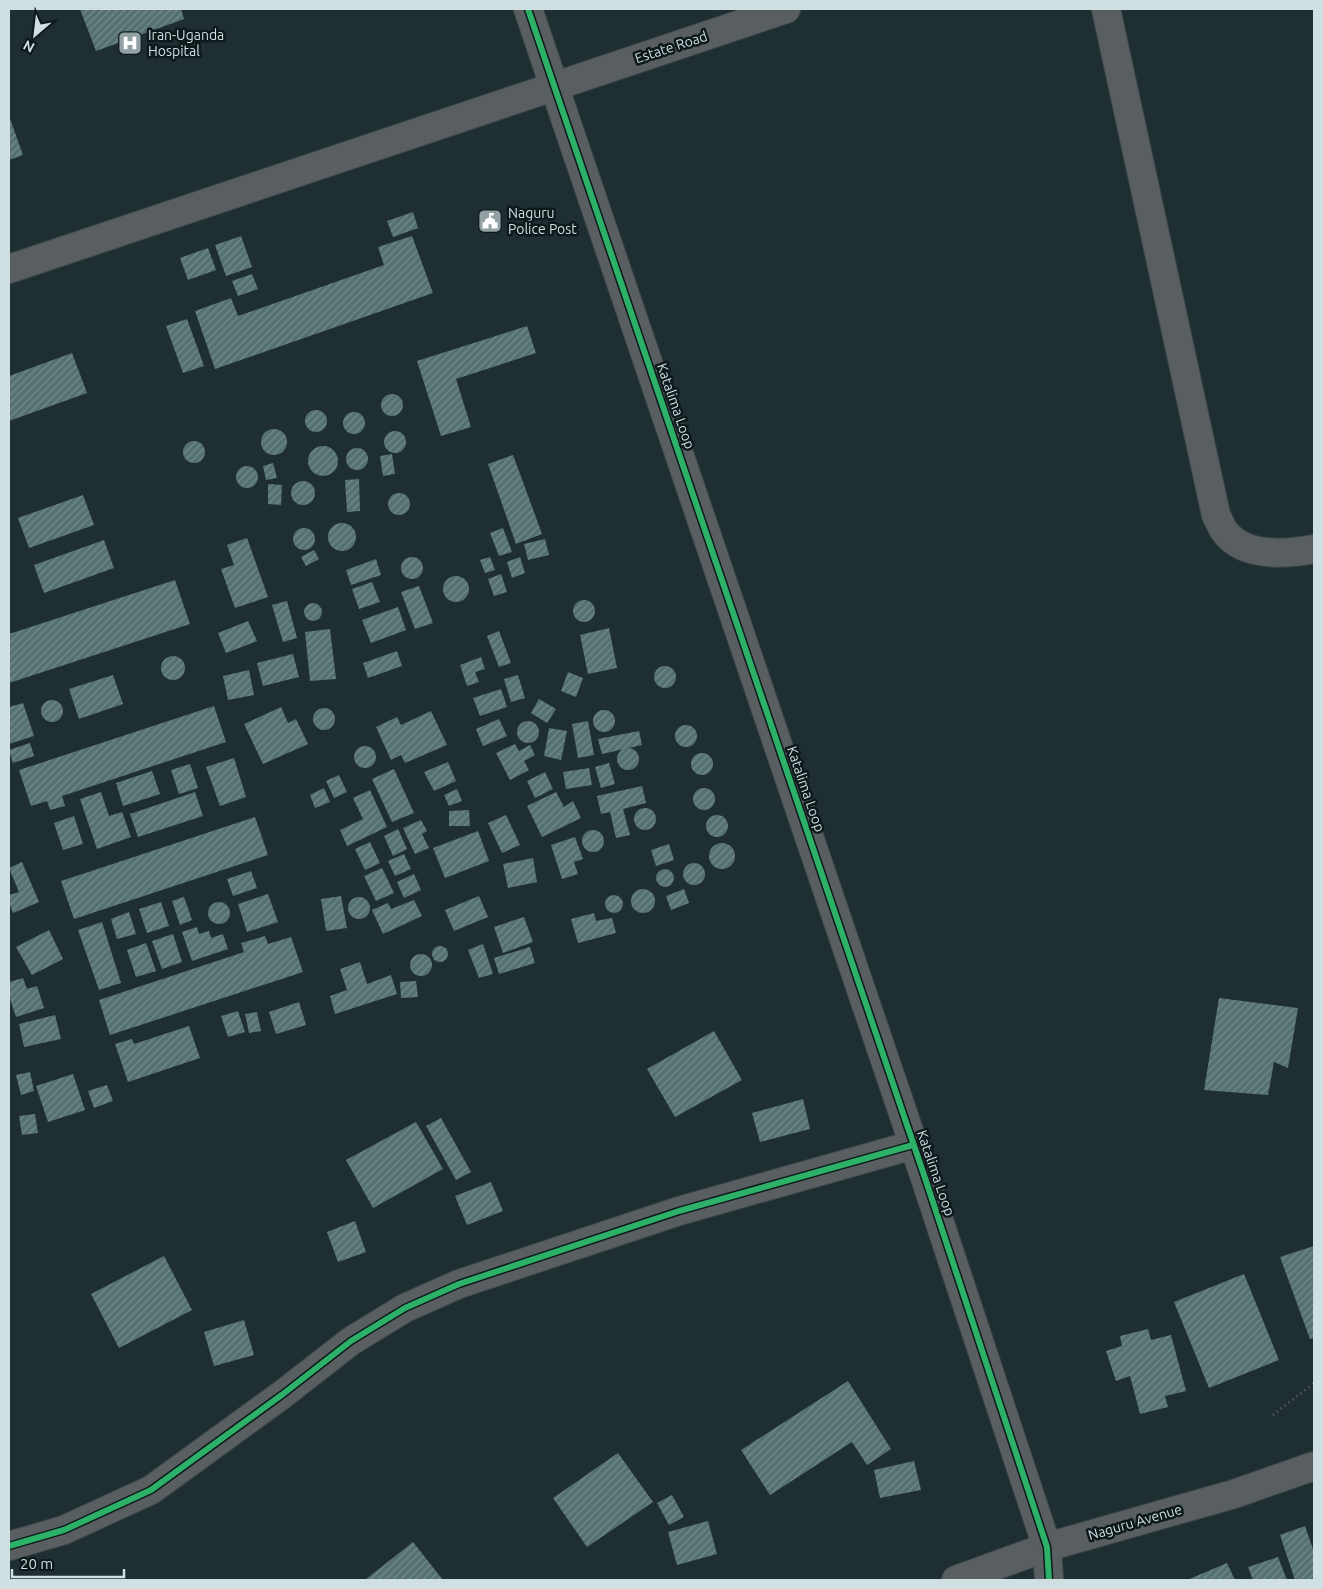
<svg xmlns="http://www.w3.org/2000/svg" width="1323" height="1589" font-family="Ubuntu,sans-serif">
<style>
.building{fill:url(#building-hatch)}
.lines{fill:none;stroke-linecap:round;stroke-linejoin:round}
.minor-casing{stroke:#3d494c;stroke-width:30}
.tertiary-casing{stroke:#3d494c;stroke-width:30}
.path{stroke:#5e6467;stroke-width:3;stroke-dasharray:1 4;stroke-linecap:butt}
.minor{stroke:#595f61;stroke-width:28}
.tertiary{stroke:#595f61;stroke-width:28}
.cycleway-casing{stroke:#0d191b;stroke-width:9}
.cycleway{stroke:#2db169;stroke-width:6}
.labels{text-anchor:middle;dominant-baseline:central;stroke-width:5;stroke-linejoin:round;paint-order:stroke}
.poi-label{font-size:14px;fill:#d0dfe2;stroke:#0d191b;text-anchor:start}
.street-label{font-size:14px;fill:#d0dfe2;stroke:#0d191b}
</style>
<defs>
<pattern id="building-hatch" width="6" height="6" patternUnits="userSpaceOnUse" patternTransform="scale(1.25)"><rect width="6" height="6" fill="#54716f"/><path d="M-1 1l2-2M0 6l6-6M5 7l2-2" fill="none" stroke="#738b8a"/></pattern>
</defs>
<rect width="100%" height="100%" fill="#1f2e31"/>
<g class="building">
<polygon points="80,9 181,9 184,19 96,51"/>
<polygon points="9,116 23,155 9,160"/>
<polygon points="413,212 418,228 393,237 387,221"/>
<polygon points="241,236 252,267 226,276 215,245"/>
<polygon points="412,236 433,293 215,369 195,311 231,298 238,316 384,265 378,247"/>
<polygon points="208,248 216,270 188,280 180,258"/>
<polygon points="252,274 258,289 238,296 232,281"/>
<polygon points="187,319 204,366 183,373 166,326"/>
<polygon points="527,326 536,353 456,379 471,427 441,436 417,361"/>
<polygon points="72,353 87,393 9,421 9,376"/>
<circle cx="392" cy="405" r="11"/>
<circle cx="316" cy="421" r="11"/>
<circle cx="354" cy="423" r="11"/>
<circle cx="274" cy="442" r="13"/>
<circle cx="395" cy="442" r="11"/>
<circle cx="194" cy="452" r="11"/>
<circle cx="323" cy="461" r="15"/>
<circle cx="357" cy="459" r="11"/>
<polygon points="392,454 395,474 383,476 380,456"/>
<polygon points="513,455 542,534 516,544 488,464"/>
<polygon points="273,463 277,478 266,480 263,466"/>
<circle cx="247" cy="477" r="11"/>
<polygon points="359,479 360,511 347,512 345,480"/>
<circle cx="303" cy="493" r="12"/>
<polygon points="268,484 282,485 281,505 268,504"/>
<circle cx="399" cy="504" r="11"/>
<polygon points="83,495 94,525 29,548 18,518"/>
<circle cx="342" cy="537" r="14"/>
<polygon points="503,528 512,552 499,556 490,533"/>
<circle cx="304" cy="539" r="11"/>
<polygon points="247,538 268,597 235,608 221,569 234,565 227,545"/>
<polygon points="545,539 549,555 528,560 524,544"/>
<polygon points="104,540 114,568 44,593 34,565"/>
<polygon points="314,550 319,559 306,566 301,557"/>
<polygon points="490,557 495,570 485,573 480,560"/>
<polygon points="520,557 525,573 512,578 507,562"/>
<circle cx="412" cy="568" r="11"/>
<polygon points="376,559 381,575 351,585 346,570"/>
<polygon points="501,574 507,592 494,596 488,579"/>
<circle cx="456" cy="589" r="13"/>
<polygon points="175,580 190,624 9,683 9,634"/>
<polygon points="372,582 380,602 359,609 352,589"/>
<polygon points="419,586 433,623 415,629 401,592"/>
<circle cx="584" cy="611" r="11"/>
<polygon points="287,601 297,638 283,642 272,605"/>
<circle cx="313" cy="612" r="9"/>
<polygon points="398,607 406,630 371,643 362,620"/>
<polygon points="248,621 257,641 226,653 218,633"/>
<polygon points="609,628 617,668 588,674 580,635"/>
<polygon points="330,629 336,679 310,681 305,632"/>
<polygon points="499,631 511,663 499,667 487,636"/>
<polygon points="397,651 402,666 368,678 363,663"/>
<polygon points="293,654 299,677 263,686 257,663"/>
<circle cx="173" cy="668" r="12"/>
<polygon points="481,657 485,669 475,672 479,682 467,686 460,665"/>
<circle cx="665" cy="677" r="11"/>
<polygon points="249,670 254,695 228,700 223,676"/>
<polygon points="568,672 583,678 576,697 561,691"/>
<polygon points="113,675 123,704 79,719 69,689"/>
<polygon points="518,675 525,698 511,702 504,679"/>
<polygon points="501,689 507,707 480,716 473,698"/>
<polygon points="539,699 556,709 547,723 531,713"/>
<circle cx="52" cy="711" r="11"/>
<polygon points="23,703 34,736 9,744 9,707"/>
<polygon points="214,706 226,742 62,796 65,806 50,810 47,801 31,806 19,770"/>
<polygon points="281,707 288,723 296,719 308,744 263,764 244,724"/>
<circle cx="324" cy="719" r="11"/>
<circle cx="604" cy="721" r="11"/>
<polygon points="431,711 447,745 405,763 401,755 391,760 376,727 397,717 401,725"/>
<polygon points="499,719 507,736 483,746 476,729"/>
<polygon points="588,721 594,755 578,758 572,724"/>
<circle cx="528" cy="732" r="11"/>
<circle cx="686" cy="736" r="11"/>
<polygon points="549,728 567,731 561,760 544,756"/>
<polygon points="639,731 642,745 602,754 598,739"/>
<polygon points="30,743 34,756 13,763 9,750"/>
<polygon points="515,744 519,751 530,745 535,755 524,761 529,770 510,780 496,753"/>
<circle cx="365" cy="757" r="11"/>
<circle cx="628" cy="759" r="11"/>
<circle cx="702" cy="764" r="11"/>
<polygon points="234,758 246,797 220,806 206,767"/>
<polygon points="448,762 456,781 434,791 424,772"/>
<polygon points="609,763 615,784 601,788 595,767"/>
<polygon points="190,764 198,788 179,794 171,770"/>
<polygon points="589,768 592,785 566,789 563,772"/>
<polygon points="394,769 414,813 392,822 372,779"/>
<polygon points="152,771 160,794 123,806 116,783"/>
<polygon points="545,772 553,789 535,798 527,781"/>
<polygon points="339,775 347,792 334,798 326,781"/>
<polygon points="642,786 646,803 623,809 630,835 616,838 610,812 601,814 597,796"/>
<polygon points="324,788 330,802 315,808 310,795"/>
<circle cx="704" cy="799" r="11"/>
<polygon points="457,789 462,801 449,806 444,795"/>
<polygon points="370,790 387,827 347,846 340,830 363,819 353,798"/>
<polygon points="101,792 109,816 122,812 131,837 97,849 80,799"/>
<polygon points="195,792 203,816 138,837 130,814"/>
<polygon points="556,792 564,807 573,801 581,818 542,837 527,806"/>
<circle cx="645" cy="819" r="11"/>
<polygon points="469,810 470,826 449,826 449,811"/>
<polygon points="506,815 520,845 502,853 488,823"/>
<circle cx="717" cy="826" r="11"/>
<polygon points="74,816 83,844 63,850 54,823"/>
<polygon points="255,817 268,855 74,919 61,881"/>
<polygon points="421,820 427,831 422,834 429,848 415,854 403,828"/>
<polygon points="398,829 407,849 393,856 384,836"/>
<circle cx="593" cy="841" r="11"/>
<polygon points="478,831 489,861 445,878 433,848"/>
<polygon points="575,837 583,859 574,862 578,874 562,879 551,845"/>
<polygon points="370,842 380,863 365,870 355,849"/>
<circle cx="722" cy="856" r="13"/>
<polygon points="669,844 674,860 656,866 651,850"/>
<polygon points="404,854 411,869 395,876 388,861"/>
<polygon points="533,858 537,882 508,888 503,864"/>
<polygon points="22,862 39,902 13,913 9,902 9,895 19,892 9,868"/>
<circle cx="694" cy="874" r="11"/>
<polygon points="382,868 394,893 376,901 364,876"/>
<circle cx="665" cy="878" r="9"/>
<polygon points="251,871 257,888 233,896 227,879"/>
<polygon points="414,874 421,890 404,898 397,882"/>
<circle cx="643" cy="901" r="12"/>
<polygon points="684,889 689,903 671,910 666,896"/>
<polygon points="268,894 278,922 247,932 238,904"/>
<circle cx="614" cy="904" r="9"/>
<polygon points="341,896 347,928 326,931 321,899"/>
<polygon points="479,896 488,917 454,931 445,910"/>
<polygon points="184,897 192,920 180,925 172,901"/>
<circle cx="359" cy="908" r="11"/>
<polygon points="414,900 422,916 383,934 372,910 388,903 391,909"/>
<polygon points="161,902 169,926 147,933 139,909"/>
<circle cx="219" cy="913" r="11"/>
<polygon points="129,912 136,934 117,939 111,919"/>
<polygon points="594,913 596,921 612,918 616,933 578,943 571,919"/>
<polygon points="524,917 533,942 503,953 494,927"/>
<polygon points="102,922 121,983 99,990 78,930"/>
<polygon points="197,927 199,934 209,931 211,938 223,934 228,949 192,961 182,932"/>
<polygon points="49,930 63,959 32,975 16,947"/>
<polygon points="173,934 182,962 162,969 152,941"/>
<polygon points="265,936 268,944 291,937 303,972 110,1035 99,1000 244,952 241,943"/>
<polygon points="146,943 156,971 136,977 127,950"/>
<polygon points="483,944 493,974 479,978 468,950"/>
<circle cx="440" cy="954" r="8"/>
<polygon points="530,947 535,963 499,974 494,958"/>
<circle cx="421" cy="965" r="11"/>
<polygon points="360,962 367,984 391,975 397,994 335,1014 330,996 347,990 340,969"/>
<polygon points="23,978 27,989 37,986 44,1008 16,1017 9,996 9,982"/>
<polygon points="416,981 418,997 401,998 400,982"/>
<polygon points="1219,998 1298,1008 1288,1068 1274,1062 1268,1095 1204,1090"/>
<polygon points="299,1002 306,1025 276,1034 269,1012"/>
<polygon points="238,1011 245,1032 228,1037 221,1016"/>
<polygon points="257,1012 261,1031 249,1033 245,1014"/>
<polygon points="55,1015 61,1039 24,1047 19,1024"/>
<polygon points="189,1026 200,1058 128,1082 115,1044 132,1039 134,1044"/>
<polygon points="714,1031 742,1080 675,1117 647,1069"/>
<polygon points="30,1072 34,1091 21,1095 16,1075"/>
<polygon points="73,1074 85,1110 48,1122 36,1086"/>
<polygon points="107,1085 113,1101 94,1108 88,1091"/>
<polygon points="803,1099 810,1129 760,1142 752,1113"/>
<polygon points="35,1114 38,1133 22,1135 19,1116"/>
<polygon points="441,1118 471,1172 456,1180 426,1126"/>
<polygon points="416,1122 443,1169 373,1208 346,1160"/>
<polygon points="491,1182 503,1211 467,1225 455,1196"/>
<polygon points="355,1221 366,1252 338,1262 327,1232"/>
<polygon points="1314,1246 1314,1338 1310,1339 1280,1257"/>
<polygon points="164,1256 192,1310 119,1348 91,1294"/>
<polygon points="1244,1274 1279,1360 1209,1388 1174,1302"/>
<polygon points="244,1320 254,1355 214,1366 204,1332"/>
<polygon points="1148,1329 1151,1340 1171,1335 1186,1391 1165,1396 1168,1407 1140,1414 1130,1376 1116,1381 1106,1351 1122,1346 1120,1336"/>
<polygon points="848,1381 891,1449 867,1465 852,1442 770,1495 741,1450"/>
<polygon points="618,1453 653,1502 587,1547 553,1498"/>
<polygon points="914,1461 921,1490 880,1498 874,1470"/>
<polygon points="672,1495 684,1517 669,1525 657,1503"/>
<polygon points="708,1521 717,1554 677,1565 668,1532"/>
<polygon points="1305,1526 1314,1552 1314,1580 1295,1580 1280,1535"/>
<polygon points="413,1542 443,1580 365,1580"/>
<polygon points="1278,1557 1287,1580 1253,1580 1248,1567"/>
<polygon points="1227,1563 1235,1580 1187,1580"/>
</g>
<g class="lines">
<g class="minor-casing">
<g id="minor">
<path d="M1106,9l110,506c3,5 5,12 9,17 20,26 62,22 89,17"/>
<polyline points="9,269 786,9"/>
<polyline points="9,1546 64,1530 151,1490 283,1394 351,1341 405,1308 459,1284 679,1211 913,1145"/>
<polyline points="956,1580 1047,1547"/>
</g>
</g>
<g class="tertiary-casing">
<g id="tertiary">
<polyline points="528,9 924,1175 1047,1547 1049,1580"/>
<polyline points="1047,1547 1234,1494 1314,1466"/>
</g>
</g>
<polyline class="path" points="1273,1415 1314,1383"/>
<use href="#minor" class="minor"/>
<use href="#tertiary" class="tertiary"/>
<g class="cycleway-casing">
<g id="cycleway">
<polyline points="528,9 924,1175 1047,1547 1049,1580"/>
<polyline points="9,1546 64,1530 151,1490 283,1394 351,1341 405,1308 459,1284 679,1211 913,1145"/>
</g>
</g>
<use href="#cycleway" class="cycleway"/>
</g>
<defs>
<g id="hospital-square" transform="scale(1.25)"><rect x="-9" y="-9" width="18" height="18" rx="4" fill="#92a1a4" stroke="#0d191b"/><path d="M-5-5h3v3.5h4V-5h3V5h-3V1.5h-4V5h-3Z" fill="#fff"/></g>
<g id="civic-square" transform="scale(1.25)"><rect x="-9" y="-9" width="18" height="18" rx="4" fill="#92a1a4" stroke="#0d191b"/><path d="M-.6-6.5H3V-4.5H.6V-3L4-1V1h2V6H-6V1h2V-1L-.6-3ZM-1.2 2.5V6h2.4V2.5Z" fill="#fff"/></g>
</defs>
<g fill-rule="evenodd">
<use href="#hospital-square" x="130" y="43"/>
<use href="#civic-square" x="490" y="221"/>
</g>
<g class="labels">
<g class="poi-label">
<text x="148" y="35">Iran-Uganda<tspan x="148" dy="16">Hospital</tspan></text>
<text x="508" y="213">Naguru<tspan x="508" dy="16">Police Post</tspan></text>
</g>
<g class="street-label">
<text transform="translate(671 47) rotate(-18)">Estate Road</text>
<text transform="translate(676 406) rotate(71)">Katalima Loop</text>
<text transform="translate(806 789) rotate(71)">Katalima Loop</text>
<text transform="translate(936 1173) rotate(71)">Katalima Loop</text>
<text transform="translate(1135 1522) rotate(-16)">Naguru Avenue</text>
</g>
</g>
<rect width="1323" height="1589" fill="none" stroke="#d0dfe2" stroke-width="20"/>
<g transform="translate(35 35) rotate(208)" stroke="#0d191b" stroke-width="4" paint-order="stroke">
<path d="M0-4L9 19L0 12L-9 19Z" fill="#d0dfe2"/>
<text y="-8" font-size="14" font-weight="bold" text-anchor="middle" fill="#d0dfe2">N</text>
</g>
<path d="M12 1569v8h112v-8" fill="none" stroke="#d0dfe2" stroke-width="2.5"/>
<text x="20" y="1569" font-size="15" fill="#d0dfe2" stroke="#0d191b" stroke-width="4" paint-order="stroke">20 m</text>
</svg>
